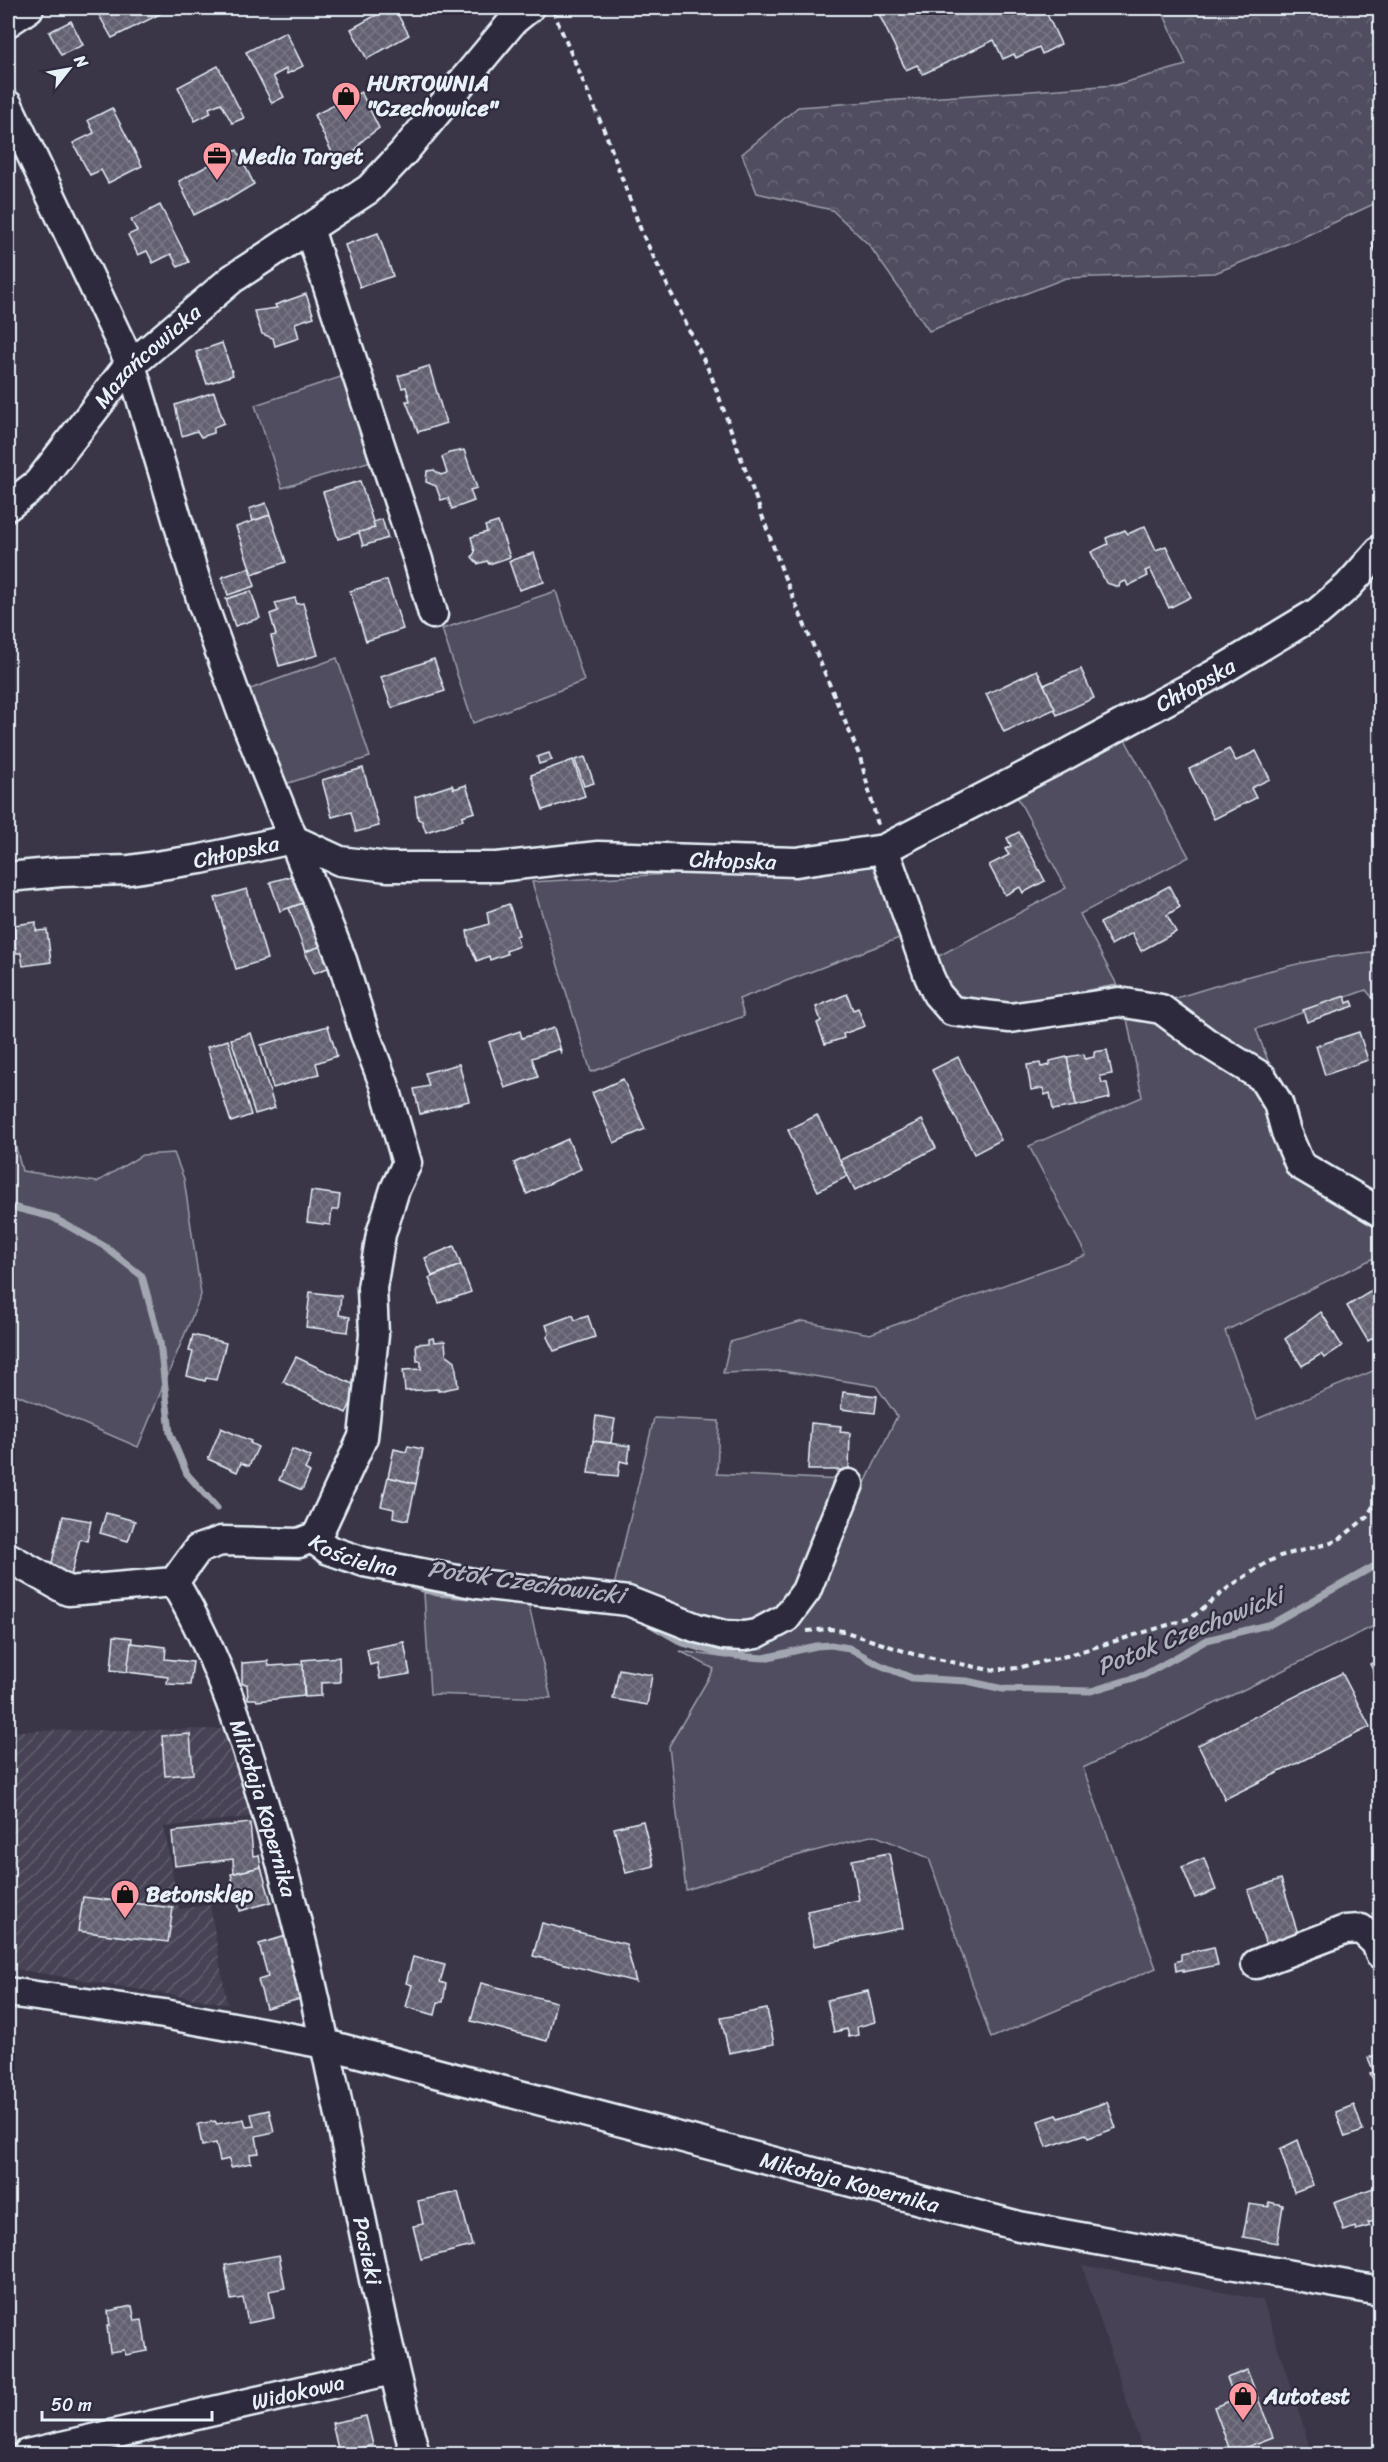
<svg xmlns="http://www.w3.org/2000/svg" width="1388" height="2462" font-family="Sriracha,sans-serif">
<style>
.built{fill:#464354}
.industrial{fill:url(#industrial-furrows)}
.grass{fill:#504e5f;stroke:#9ca0ac;stroke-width:1.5}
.forest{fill:url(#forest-crowns);stroke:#9ca0ac;stroke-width:1.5}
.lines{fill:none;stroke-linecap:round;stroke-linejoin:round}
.stream{stroke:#a2a6b1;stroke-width:7}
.building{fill:url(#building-cross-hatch);stroke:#e8f1f8;stroke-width:1.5}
.minor-casing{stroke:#e8f1f8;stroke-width:33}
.path{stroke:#e8f1f8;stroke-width:4;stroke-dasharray:6 4.5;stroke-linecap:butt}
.minor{stroke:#2f2a3d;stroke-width:28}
.labels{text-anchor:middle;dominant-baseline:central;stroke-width:4.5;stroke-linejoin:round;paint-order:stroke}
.poi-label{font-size:22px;font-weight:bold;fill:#e8f1f8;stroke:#2f2a3d;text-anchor:start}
.street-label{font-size:22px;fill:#e8f1f8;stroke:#2f2a3d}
.water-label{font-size:24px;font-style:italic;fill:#aeb2bd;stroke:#2f2a3d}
</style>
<defs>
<pattern id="industrial-furrows" width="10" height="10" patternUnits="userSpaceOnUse" patternTransform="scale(1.5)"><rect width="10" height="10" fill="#464354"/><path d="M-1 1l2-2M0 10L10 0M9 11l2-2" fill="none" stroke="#615f6d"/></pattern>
<pattern id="forest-crowns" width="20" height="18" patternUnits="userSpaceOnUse" patternTransform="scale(1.5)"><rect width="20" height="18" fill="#504e5f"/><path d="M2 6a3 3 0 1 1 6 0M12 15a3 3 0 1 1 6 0" fill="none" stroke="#696877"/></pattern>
<pattern id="building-cross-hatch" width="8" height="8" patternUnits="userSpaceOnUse" patternTransform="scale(1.5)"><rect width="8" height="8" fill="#636171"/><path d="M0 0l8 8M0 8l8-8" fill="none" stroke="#797886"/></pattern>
</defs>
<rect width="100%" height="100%" fill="#3a3648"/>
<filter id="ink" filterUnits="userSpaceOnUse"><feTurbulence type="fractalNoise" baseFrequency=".0167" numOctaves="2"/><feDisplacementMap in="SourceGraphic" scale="12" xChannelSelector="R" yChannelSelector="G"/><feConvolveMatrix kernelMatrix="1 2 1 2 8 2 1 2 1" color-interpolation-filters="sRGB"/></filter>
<g filter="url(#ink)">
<polygon class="built" points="1082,2265 1263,2300 1312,2454 1144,2454"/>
<polygon class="industrial" points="230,1729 256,1816 164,1827 179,1909 210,1905 227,2004 9,1968 8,1731"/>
<g class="grass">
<polygon points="353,373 381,458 282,488 255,405"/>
<polygon points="556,591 584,681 473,723 442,629"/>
<polygon points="337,658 370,757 276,787 239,693"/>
<polygon points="1121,732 1189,857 1080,914 1117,985 992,1007 947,995 933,959 1066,888 1015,793"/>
<polygon points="842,864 880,866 902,937 739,999 744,1016 591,1072 532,882"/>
<path d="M1380,951v56l-14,-17 -110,39 14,37 -37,-21 -63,-45c69,-22 138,-43 210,-49z"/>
<polygon points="1126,1013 1141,1014 1261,1093 1282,1160 1380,1225 1380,1255 1225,1331 1257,1419 1380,1368 1380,1623 1083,1768 1156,1968 991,2038 929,1858 874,1835 766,1864 686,1890 669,1746 714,1669 680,1651 727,1658 784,1635 803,1613 897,1416 876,1386 782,1371 723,1373 730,1342 803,1321 870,1334 1086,1255 1029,1146 1142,1097"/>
<polygon points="8,1116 22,1171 97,1182 142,1155 174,1153 184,1179 201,1295 138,1447 8,1391"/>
<polygon points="654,1418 719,1421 717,1474 841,1480 794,1594 755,1628 734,1632 613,1590"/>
<polygon points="424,1593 528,1602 551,1698 430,1694"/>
</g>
<polygon class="forest" points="1161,8 1380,8 1380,201 1299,239 1215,273 1066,278 929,331 869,245 832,210 757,193 742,154 798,107 1116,85 1186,65"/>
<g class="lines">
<g class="stream">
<polyline points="8,1206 52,1217 104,1246 142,1276 160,1342 170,1433 187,1474 217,1508"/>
<polyline points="412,1586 437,1593 468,1596"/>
<polyline points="650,1624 683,1643 716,1653 737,1656 764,1658 816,1646 831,1645 849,1648 880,1665 912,1678 967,1681 1003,1689 1091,1691 1144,1675 1207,1640 1271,1624 1380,1563"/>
</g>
</g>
<g class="building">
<polygon points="95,8 157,8 160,14 112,38"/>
<polygon points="389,8 394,8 409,35 367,59 351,29"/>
<polygon points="876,8 1044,8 1061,44 1042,54 1039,47 1016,58 1014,54 1003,59 994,40 923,74 917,65 906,70"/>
<polygon points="71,21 83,45 61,55 49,32"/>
<polygon points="286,32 303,66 287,74 286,69 273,76 284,97 272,103 246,52"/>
<polygon points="218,66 244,118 232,123 221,103 209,108 211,113 195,121 178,87"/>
<polygon points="361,92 379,128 363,140 353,154 336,161 314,115"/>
<polygon points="112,108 142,166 108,183 101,170 90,175 73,143 94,133 88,120"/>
<polygon points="237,150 254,184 226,201 225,199 194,215 179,181"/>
<polygon points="160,205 189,262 178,267 171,254 153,263 147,251 138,255 128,235 137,231 131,220"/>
<polygon points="378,233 393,276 360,287 345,245"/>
<polygon points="1380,239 1380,263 1372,243"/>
<polygon points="306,294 314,317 295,323 299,338 275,346 273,338 262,334 254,311 277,308 275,305"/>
<polygon points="222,343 233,375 207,384 196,352"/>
<polygon points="429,366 446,423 418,432 406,401 410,401 406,387 402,388 398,376"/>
<polygon points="214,392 224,423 214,427 214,433 201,437 197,431 182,436 175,405"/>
<polygon points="464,450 477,488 470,490 474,501 452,509 448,498 441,500 436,486 426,482 427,471 434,470 441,475 447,473 442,457 449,453"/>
<polygon points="360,481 375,528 338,539 323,492"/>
<polygon points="266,503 270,515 253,521 249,509"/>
<polygon points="270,515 286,562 252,574 236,527"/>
<polygon points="382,519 388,538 363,546 359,532 375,528 373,522"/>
<polygon points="498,522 510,557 489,564 487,561 478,564 472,557 475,552 471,537 487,532 485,526"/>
<polygon points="1145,526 1156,550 1166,546 1191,597 1169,608 1150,569 1145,571 1148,576 1128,586 1126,581 1120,583 1119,587 1106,583 1091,552 1108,544 1106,538 1125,530 1128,534"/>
<polygon points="534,553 544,582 519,590 509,561"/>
<polygon points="249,568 255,586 228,595 222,577"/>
<polygon points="387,580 403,629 366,641 350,591"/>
<polygon points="251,591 260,618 235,626 226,599"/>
<polygon points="295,598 297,604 303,603 318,655 279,666 271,636 276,635 270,614 278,611 275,603"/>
<polygon points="434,659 445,691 392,708 381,677"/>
<polygon points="1081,669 1094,698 1057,715 1044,685"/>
<polygon points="1037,670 1055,709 1004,732 986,694"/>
<polygon points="1229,749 1236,761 1256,751 1270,779 1251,788 1256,798 1214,819 1189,769"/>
<polygon points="549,753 552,760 539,764 537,757"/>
<polygon points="585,757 594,783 584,786 575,760"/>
<polygon points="573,760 585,796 543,810 531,775"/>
<polygon points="363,768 379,826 356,832 351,812 332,817 322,780"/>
<polygon points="452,785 454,789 466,785 475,812 462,816 463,820 426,832 422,821 418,819 415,797"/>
<polygon points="1019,832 1045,881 1023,893 1020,887 1005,895 989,865 1009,855 1005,849 1011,846 1007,838"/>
<polygon points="299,874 309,901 280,911 270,882"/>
<polygon points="1169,886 1180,907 1167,915 1176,932 1141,951 1132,933 1111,945 1100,923"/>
<polygon points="247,889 267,959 236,969 215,898"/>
<polygon points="309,901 325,945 305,952 289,908"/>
<polygon points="509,904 519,935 516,936 519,946 506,951 507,954 490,960 489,956 477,961 469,944 467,931 489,924 487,912"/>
<polygon points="36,922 36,931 47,930 51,962 23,966 21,953 16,953 14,925"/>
<polygon points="324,945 333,966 314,973 305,952"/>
<polygon points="847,994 853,1010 858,1008 865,1026 843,1034 844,1038 825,1044 817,1023 821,1021 816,1007"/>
<polygon points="1345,996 1347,1003 1352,1001 1354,1006 1307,1022 1303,1010"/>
<polygon points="328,1026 337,1056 316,1063 319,1074 273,1088 261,1045"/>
<polygon points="554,1028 562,1054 559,1049 532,1058 538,1077 505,1088 489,1042 520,1031 522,1038"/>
<polygon points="1359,1032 1368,1060 1325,1075 1316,1046"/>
<polygon points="251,1033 275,1108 255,1114 231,1039"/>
<polygon points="228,1040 251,1115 231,1122 207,1047"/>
<polygon points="1107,1050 1112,1074 1100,1076 1102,1083 1107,1083 1110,1098 1076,1106 1067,1057 1084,1054 1085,1059 1094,1057 1094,1052"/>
<polygon points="958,1057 1001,1140 974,1154 932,1070"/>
<polygon points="1067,1057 1076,1106 1053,1110 1050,1093 1045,1095 1043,1088 1031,1090 1027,1065 1040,1063 1041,1067 1050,1065 1050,1061"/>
<polygon points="459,1064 469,1101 420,1114 414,1089 429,1086 425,1073"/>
<polygon points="623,1079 645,1129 614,1143 592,1093"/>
<polygon points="817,1115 848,1176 818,1191 788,1130"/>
<polygon points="922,1120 936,1148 855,1190 840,1160"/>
<polygon points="568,1139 581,1169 527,1194 514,1163"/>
<polygon points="311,1191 340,1195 338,1210 332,1210 330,1225 307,1222"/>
<polygon points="454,1246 461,1265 432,1276 425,1258"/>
<polygon points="461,1265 471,1292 439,1303 429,1278"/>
<polygon points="1373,1290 1380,1303 1380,1334 1368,1341 1347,1306"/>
<polygon points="310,1292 341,1296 339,1315 350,1317 348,1332 306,1327"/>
<polygon points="1321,1312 1342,1346 1324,1358 1321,1354 1302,1366 1285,1339"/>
<polygon points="573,1315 575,1320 588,1316 595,1337 554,1351 547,1337 549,1334 546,1325"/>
<polygon points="193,1335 226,1343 216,1380 206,1378 205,1381 187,1376 193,1352 189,1351"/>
<polygon points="433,1338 434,1342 445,1341 446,1354 455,1361 458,1387 438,1391 438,1389 405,1391 403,1370 421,1369 421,1361 417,1361 416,1344 429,1343 429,1339"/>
<polygon points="296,1357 359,1387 346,1413 283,1382"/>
<polygon points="843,1392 877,1396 875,1413 841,1409"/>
<polygon points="596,1416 615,1419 611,1443 593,1441"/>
<polygon points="811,1423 841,1426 840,1432 850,1433 849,1470 808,1470"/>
<polygon points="221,1428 251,1441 250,1443 258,1447 249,1466 241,1463 237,1472 208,1459"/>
<polygon points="593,1441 630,1446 628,1463 620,1461 618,1476 588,1473"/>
<polygon points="408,1446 423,1449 416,1484 388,1477 394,1449 406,1452"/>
<polygon points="292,1449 311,1457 305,1469 310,1472 302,1490 279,1480"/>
<polygon points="388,1477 416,1484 408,1520 393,1517 394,1509 381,1506"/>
<polygon points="106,1513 135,1521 128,1541 100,1533"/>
<polygon points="63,1516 91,1521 87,1541 80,1539 71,1576 50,1571"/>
<polygon points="114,1636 132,1638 128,1672 111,1670"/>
<polygon points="404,1642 410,1674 380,1679 377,1663 370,1665 367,1649"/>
<polygon points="131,1643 166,1647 165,1659 193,1662 190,1685 167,1684 168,1677 127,1672"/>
<polygon points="339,1657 340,1682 321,1683 321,1696 305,1697 302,1660"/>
<polygon points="1380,1659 1380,1684 1370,1664"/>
<polygon points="268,1661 269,1666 303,1664 304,1696 257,1701 256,1699 248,1699 247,1684 242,1684 242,1663"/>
<polygon points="619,1669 652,1675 647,1705 613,1699"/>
<polygon points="1342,1673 1370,1727 1225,1799 1198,1745"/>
<polygon points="190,1734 193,1774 165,1776 162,1736"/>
<polygon points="643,1821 654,1866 626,1873 614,1828"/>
<polygon points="250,1823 253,1856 259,1855 261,1867 234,1873 233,1859 175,1866 172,1832"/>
<polygon points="889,1853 903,1928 814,1946 807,1911 859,1900 852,1860"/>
<polygon points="1204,1858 1216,1890 1195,1898 1182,1867"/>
<polygon points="261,1867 271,1902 240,1911 231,1874"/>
<polygon points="1281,1879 1299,1937 1267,1948 1248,1890"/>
<polygon points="83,1897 173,1908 168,1942 78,1931"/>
<polygon points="542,1923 626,1944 636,1982 533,1956"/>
<polygon points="286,1936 304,1998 266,2008 258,1980 268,1977 259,1944"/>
<polygon points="1214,1947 1218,1965 1183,1972 1183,1969 1176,1971 1175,1962 1181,1960 1181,1954"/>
<polygon points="413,1957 445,1965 440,1982 446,1984 443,2002 438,2002 435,2015 406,2007 412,1985 406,1983"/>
<polygon points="481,1983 556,2002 547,2041 471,2021"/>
<polygon points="868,1991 875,2022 857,2027 858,2035 849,2037 847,2029 834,2032 827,2000"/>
<polygon points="767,2009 774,2044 729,2053 721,2018"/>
<polygon points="1380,2053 1380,2096 1370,2073 1374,2072 1368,2058"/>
<polygon points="1107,2102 1116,2128 1088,2138 1086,2134 1047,2147 1038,2121 1057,2115 1059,2118"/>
<polygon points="1354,2105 1363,2131 1345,2137 1336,2112"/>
<polygon points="269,2110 274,2132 256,2136 259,2153 250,2154 251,2163 231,2167 229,2159 220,2161 216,2143 202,2146 198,2124 215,2121 217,2124 244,2119 246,2127 254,2126 251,2114"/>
<polygon points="1298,2140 1313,2185 1294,2192 1280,2149"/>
<polygon points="1379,2186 1380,2219 1368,2223 1370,2226 1356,2230 1355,2227 1344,2231 1334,2202"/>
<polygon points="458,2192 472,2246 421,2259 413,2226 423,2224 418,2201"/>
<polygon points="1269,2202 1283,2205 1277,2243 1243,2237 1249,2204 1269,2207"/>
<polygon points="279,2255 285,2288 269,2291 274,2318 248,2323 243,2298 231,2300 225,2265"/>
<polygon points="132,2306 135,2321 142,2320 147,2351 126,2355 124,2350 110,2352 107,2326 110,2326 108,2311"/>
<polygon points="1247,2370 1273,2437 1231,2453 1214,2407 1235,2399 1227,2378"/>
<polygon points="366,2416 373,2445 339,2453 332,2423"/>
</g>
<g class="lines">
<g class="minor-casing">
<g id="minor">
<polyline points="8,22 29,8"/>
<polyline points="8,105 131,365 203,605 241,710 342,960 365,1034 384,1084 407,1163 395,1189 381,1234 372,1288 374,1335 363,1437 317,1536 299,1543 221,1541 198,1549 174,1582 68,1591 8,1557"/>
<polyline points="309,229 418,560 433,614"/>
<path id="s1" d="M8,506l30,-23 86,-112 108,-92 137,-90 34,-36 110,-132 16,-13"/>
<polyline points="884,849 929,976 937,994 952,1011 1010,1018 1119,1002 1161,1009 1207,1043 1262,1077 1278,1103 1286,1132 1300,1165 1380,1212"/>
<path id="s2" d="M8,877l53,-5 68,-2 72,-11 91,-20 48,22 47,6h110l101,-11 198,6 88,-13 174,-90 157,-85 103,-62 30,-26 32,-36"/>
<path id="s3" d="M312,1538l17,12 35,12 114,22 150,17 69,27 27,7 20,1 12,-2 30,-16 20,-27 43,-107"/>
<path id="s4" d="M174,1582c46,76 72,161 97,246 61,206 89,419 144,626"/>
<polyline points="1256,1964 1345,1930 1361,1929 1376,1943 1380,1954"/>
<path id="s5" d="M8,1992l156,22 161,30 694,182 361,65"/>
<path id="s6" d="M27,2454l365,-84"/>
</g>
</g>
<g class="path">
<polyline points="553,11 607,137 642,233 711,375 784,576 860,757 878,825"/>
<polyline points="807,1631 830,1629 843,1631 913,1654 990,1670 1017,1668 1066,1656 1191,1618 1229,1587 1266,1563 1280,1556 1331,1543 1341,1538 1367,1517 1380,1494"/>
</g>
<use href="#minor" class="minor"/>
</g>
</g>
<defs>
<g id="shop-pin" transform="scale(1.5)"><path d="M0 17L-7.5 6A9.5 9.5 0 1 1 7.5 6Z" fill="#ff9aa2" stroke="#2f2a3d"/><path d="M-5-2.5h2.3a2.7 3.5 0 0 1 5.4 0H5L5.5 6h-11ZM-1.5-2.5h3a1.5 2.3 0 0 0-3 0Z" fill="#111"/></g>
<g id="office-pin" transform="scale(1.5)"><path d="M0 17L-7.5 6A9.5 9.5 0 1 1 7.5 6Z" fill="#ff9aa2" stroke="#2f2a3d"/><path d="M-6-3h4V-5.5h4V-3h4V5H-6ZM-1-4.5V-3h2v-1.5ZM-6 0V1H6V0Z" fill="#111"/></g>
</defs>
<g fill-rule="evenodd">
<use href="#shop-pin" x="346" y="96"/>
<use href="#office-pin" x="217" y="156"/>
<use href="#shop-pin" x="125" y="1894"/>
<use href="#shop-pin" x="1243" y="2396"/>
</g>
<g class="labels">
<g class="poi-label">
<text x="367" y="83">HURTOWNIA<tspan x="367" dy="25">"Czechowice"</tspan></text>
<text x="238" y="156">Media Target</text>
<text x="146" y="1894">Betonsklep</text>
<text x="1264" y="2396">Autotest</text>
</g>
<g class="street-label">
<text stroke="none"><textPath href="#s1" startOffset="206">Mazańcowicka</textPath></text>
<text stroke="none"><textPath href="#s2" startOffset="1238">Chłopska</textPath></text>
<text stroke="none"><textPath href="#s2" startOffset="230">Chłopska</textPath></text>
<text stroke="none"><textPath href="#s2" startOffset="734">Chłopska</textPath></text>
<text stroke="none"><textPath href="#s3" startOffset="46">Kościelna</textPath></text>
<text stroke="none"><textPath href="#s4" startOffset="244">Mikołaja Kopernika</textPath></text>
<text stroke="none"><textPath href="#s5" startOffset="864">Mikołaja Kopernika</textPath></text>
<text stroke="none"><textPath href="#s4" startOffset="699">Pasieki</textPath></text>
<text stroke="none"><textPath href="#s6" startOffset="278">Widokowa</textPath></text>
</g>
<g class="water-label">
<text transform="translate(526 1582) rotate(8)">Potok Czechowicki</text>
<text transform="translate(1190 1631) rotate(-22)">Potok Czechowicki</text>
</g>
</g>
<rect width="1388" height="2462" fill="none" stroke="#2f2a3d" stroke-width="30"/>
<rect x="15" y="15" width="1358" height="2432" fill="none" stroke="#e8f1f8" stroke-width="2" filter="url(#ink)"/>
<g transform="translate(69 69) rotate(59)" stroke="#2f2a3d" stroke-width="4.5" paint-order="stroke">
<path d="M0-4.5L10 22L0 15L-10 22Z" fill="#e8f1f8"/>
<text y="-9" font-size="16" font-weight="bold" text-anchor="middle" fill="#e8f1f8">N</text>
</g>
<path d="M42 2411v9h170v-9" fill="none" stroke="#e8f1f8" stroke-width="3"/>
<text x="51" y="2411" font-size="18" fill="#e8f1f8" stroke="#2f2a3d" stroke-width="4.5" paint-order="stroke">50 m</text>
</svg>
